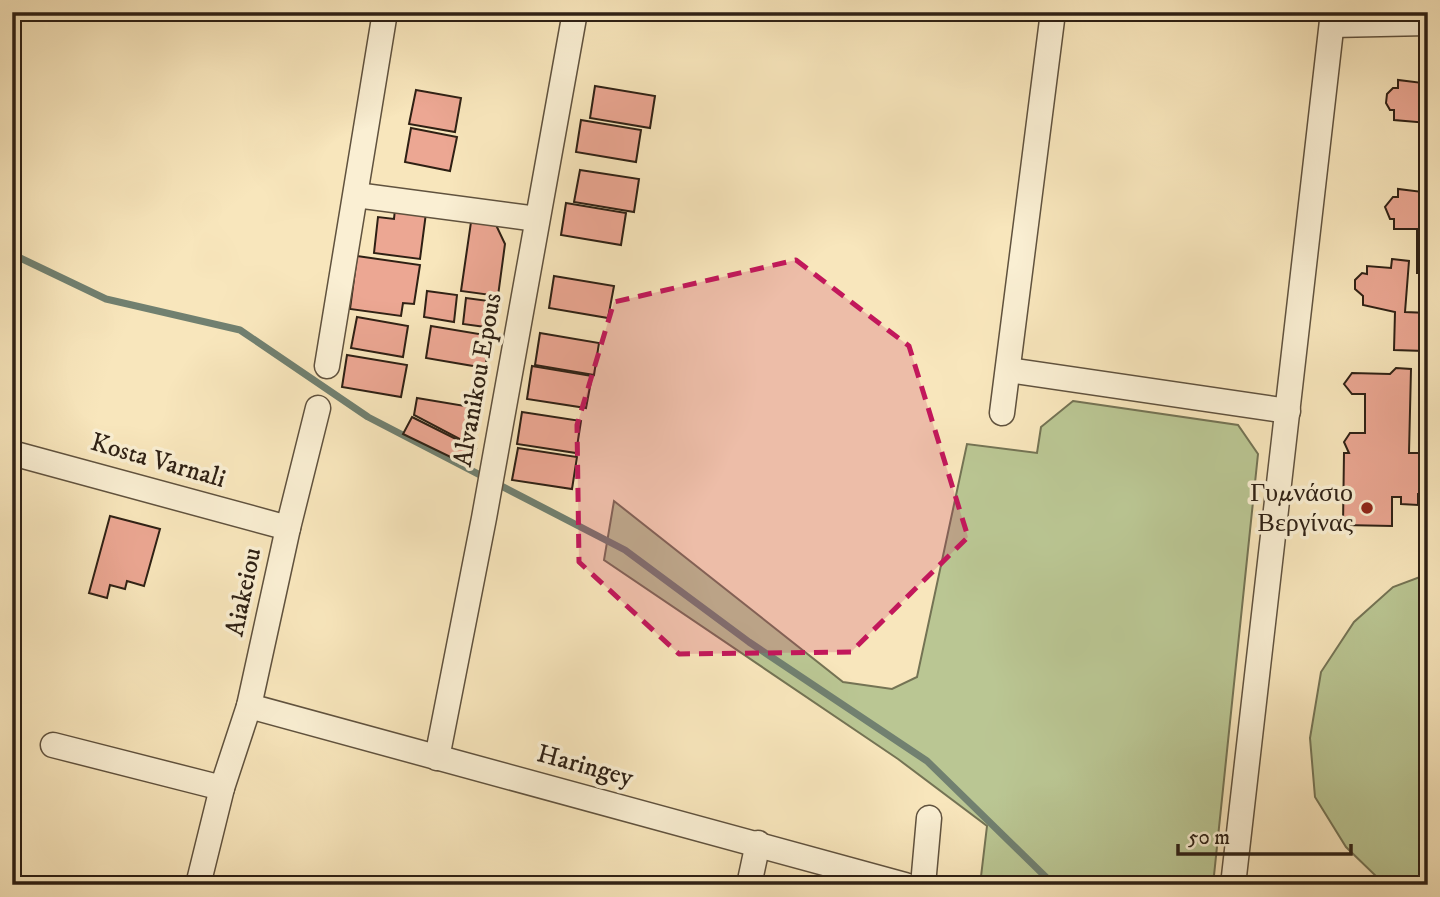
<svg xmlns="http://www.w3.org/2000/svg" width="1440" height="897" font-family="'IM FELL DW Pica',serif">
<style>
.green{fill:#bac693;stroke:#747354;stroke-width:2}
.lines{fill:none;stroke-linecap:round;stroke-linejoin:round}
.stream{stroke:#718070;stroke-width:7}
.building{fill:#eca793;stroke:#2e2014;stroke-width:2}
.minor-casing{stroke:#60523e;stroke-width:27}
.minor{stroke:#faefd3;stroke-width:24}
.marked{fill:#c2185b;fill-opacity:0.2;stroke:#c2185b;stroke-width:5;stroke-dasharray:14 9;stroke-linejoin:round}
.poi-dot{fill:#8f2418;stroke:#faefd3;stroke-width:2.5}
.labels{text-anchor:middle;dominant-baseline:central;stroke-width:7;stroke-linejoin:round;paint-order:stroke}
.street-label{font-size:26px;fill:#2e2014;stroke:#faefd3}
.poi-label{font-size:26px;fill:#2e2014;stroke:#faefd3;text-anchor:end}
</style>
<rect width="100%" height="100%" fill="#f8e6bc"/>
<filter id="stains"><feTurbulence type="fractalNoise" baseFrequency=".00286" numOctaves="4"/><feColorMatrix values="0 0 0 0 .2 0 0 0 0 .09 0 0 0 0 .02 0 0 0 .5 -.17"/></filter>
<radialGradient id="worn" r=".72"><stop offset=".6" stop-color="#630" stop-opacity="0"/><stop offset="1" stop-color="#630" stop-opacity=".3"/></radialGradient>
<g class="green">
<polygon points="1073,401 1238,425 1258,454 1213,885 980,885 987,826 898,759 604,560 614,501 843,682 892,689 917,677 967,444 1037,453 1041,427"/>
<polygon points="1428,574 1428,885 1391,885 1381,881 1346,847 1315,797 1310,738 1321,672 1354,622 1393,587"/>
</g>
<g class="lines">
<polyline class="stream" points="12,254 106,299 240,330 368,417 625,550 749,642 927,761 1054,885"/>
</g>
<g class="building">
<polygon points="1423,73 1428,74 1428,123 1394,120 1394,110 1390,110 1386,103 1387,94 1393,88 1398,88 1398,80 1422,83"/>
<polygon points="595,86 655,96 650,128 590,118"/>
<polygon points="416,90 461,98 455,132 409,124"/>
<polygon points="581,120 641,130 636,162 576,152"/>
<polygon points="411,128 457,137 450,171 405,162"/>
<polygon points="1426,147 1428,168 1421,168 1421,156"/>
<polygon points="580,170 639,179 634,212 574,202"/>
<polygon points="1423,182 1428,183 1428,273 1417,273 1417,229 1394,229 1394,219 1390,219 1385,207 1393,197 1398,197 1398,189 1422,192"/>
<polygon points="566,203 626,213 621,245 561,235"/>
<polygon points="395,209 426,213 420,259 374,253 378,217 394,219"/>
<polygon points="471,222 496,225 505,244 498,296 461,291"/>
<polygon points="357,256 420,265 414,304 403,303 401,316 350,309"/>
<polygon points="1392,259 1409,261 1405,312 1428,313 1428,366 1424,366 1424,351 1394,350 1395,312 1363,305 1363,296 1355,289 1355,280 1362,273 1367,274 1367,266 1391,268"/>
<polygon points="554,276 614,286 608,318 549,308"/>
<polygon points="427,291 457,295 454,322 424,317"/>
<polygon points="466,298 496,302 493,328 463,324"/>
<polygon points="357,317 408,326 403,357 351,348"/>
<polygon points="431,326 491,336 485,368 426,358"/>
<polygon points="540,333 599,343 594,375 535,365"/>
<polygon points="347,355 407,365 401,397 342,387"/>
<polygon points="532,366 592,376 586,408 527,399"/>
<polygon points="1396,368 1411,369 1409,453 1428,453 1428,495 1418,494 1418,505 1401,504 1401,497 1392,497 1392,526 1343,525 1344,453 1349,453 1344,442 1350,433 1365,433 1365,394 1352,394 1344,384 1352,373 1390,374"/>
<polygon points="417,398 477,408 471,445 414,415"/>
<polygon points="522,412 581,421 576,453 517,444"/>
<polygon points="412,417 476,449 467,465 403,434"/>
<polygon points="518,448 577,457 572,489 512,480"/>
<polygon points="110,516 160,529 144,586 127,581 125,589 110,585 107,598 89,593"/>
</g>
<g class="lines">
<g class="minor-casing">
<g id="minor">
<polyline points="1332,25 1428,23"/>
<polyline points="356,195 537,219"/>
<polyline points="327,366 385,12"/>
<polyline points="1008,370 1288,411"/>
<polyline points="1002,413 1053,12"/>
<polyline points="12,453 288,528"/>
<polyline points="249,706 905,885"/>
<polyline points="53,745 222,788"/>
<polyline points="437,758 484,518 575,12"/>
<polyline points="198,885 222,788 249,706 288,528 318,408"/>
<polyline points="749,885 758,843"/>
<polyline points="923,885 929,818"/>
<polyline points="1233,885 1333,12"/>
</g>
</g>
<use href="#minor" class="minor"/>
</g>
<path class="marked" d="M796,260l113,86 59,191 -117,115 -172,2 -100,-92 -2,-137 37,-123z"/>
<circle class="poi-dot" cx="1367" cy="508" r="7"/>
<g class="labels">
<g class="street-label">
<text transform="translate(478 380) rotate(-80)">Alvanikou Epous</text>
<text transform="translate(158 461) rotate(16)">Kosta Varnali</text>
<text transform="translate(244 592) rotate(-78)">Aiakeiou</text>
<text transform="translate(585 766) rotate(15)">Haringey</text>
</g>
<g class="poi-label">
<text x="1353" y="493">Γυμνάσιο<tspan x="1353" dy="30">Βεργίνας</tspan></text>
</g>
</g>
<rect width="1440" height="897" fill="none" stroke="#f8e6bc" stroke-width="42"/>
<rect x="14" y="14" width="1412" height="869" fill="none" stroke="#2e2014" stroke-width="3.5"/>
<rect x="21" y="21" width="1398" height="855" fill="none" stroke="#2e2014" stroke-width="2"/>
<path d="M1178 844v10h173v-10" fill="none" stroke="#2e2014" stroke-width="3.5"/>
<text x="1188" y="844" font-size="21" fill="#2e2014" stroke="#faefd3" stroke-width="5" paint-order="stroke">50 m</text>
<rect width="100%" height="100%" filter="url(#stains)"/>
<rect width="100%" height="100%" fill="url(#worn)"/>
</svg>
